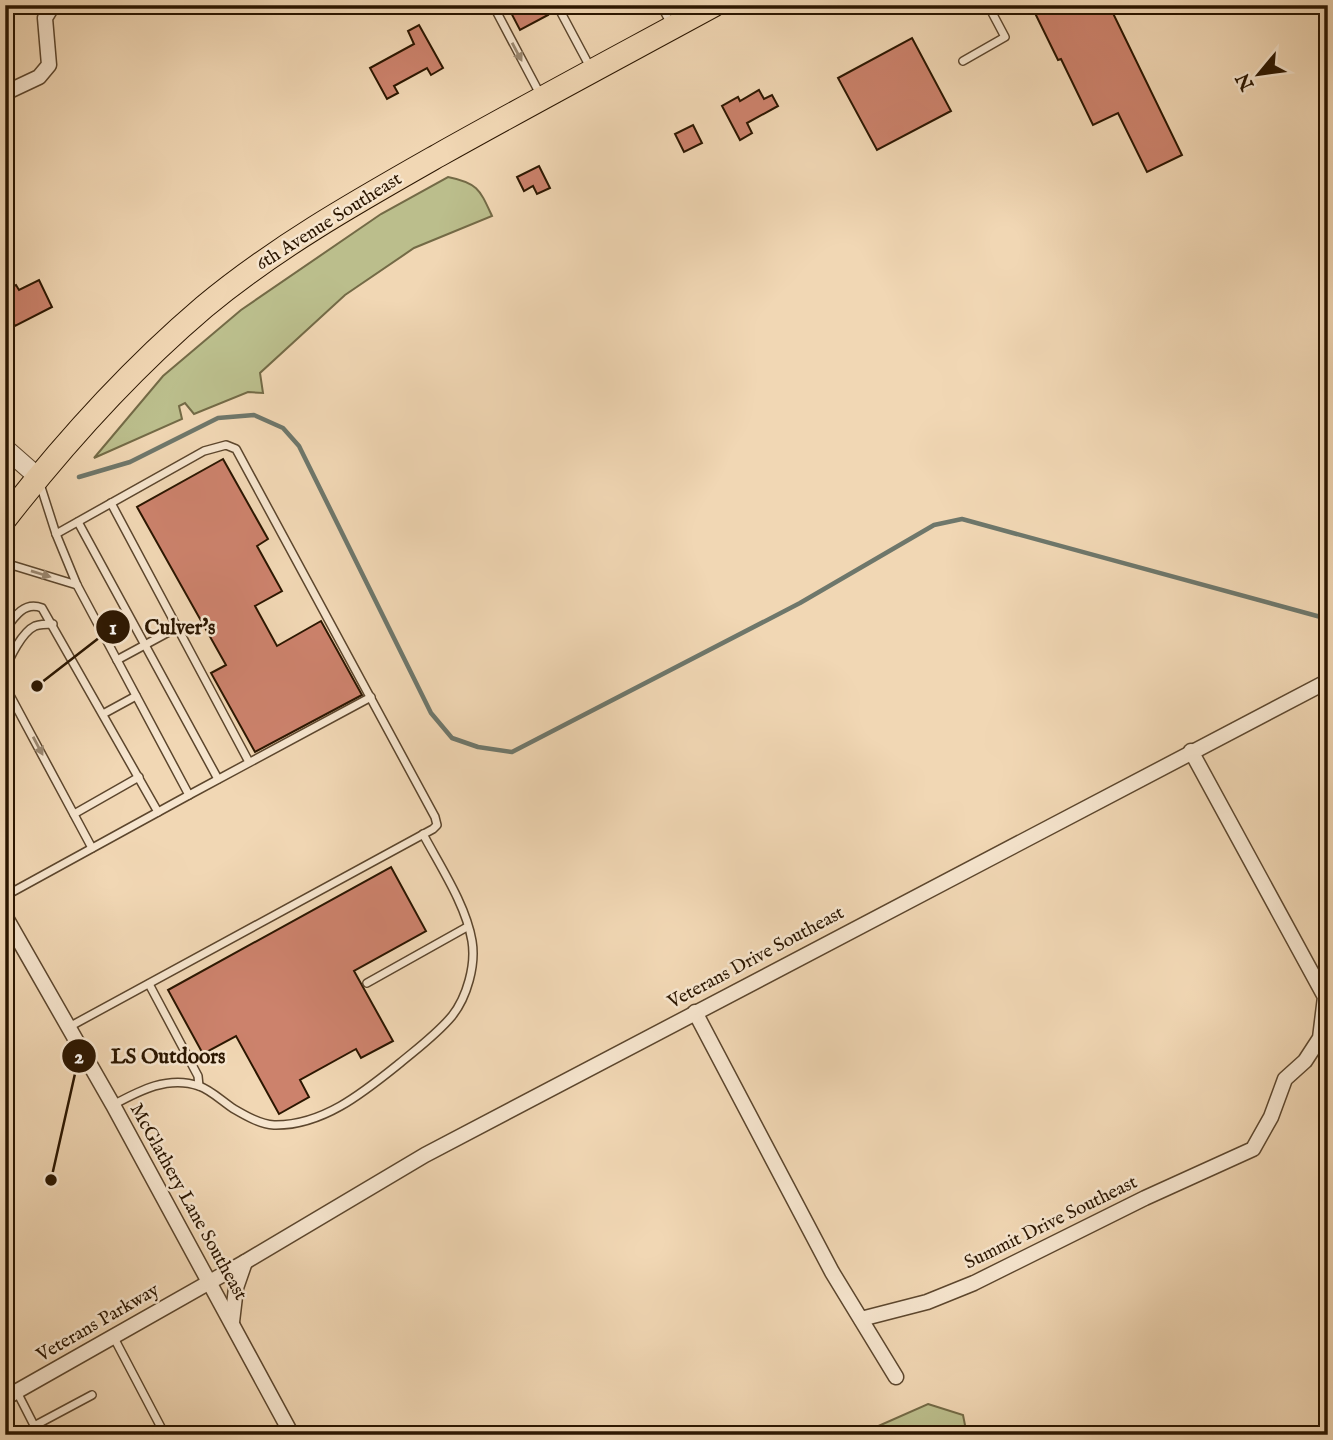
<svg xmlns="http://www.w3.org/2000/svg" width="1333" height="1440" font-family="'IM FELL English',serif">
<style>
.green{fill:#bbbe8c;stroke:#736a46;stroke-width:2}
.lines{fill:none;stroke-linecap:round;stroke-linejoin:round}
.stream{stroke:#6e776b;stroke-width:4.5}
.building{fill:#cc826c;stroke:#2b1600;stroke-width:2}
.service-casing{stroke:#5c462d;stroke-width:10}
.minor-casing{stroke:#5c462d;stroke-width:17}
.tertiary-casing{stroke:#5c462d;stroke-width:20}
.primary-casing{stroke:#2b1600;stroke-width:25}
.service{stroke:#f6e5ce;stroke-width:7}
.minor{stroke:#f6e5ce;stroke-width:14}
.tertiary{stroke:#f6e5ce;stroke-width:18}
.primary{stroke:#f1d7b4;stroke-width:23}
.oneway{fill:#9b8871}
.labels{text-anchor:middle;dominant-baseline:central;stroke-width:5;stroke-linejoin:round;paint-order:stroke}
.street-label{font-size:19px;fill:#2b1600;stroke:#f6e5ce}
.leader{fill:none;stroke:#2b1600;stroke-width:2.5}
.callout-dot{fill:#2b1600;stroke:#f6e5ce;stroke-width:2.5}
.mark-label{font-size:21px;text-anchor:middle;font-weight:bold;fill:#fff}
.callout-label{font-size:21px;text-anchor:middle;font-weight:bold;fill:#2b1600;stroke:#f6e5ce;stroke-width:5;stroke-linejoin:round;paint-order:stroke}
</style>
<rect width="100%" height="100%" fill="#f1d7b4"/>
<filter id="stains"><feTurbulence type="fractalNoise" baseFrequency=".00286" numOctaves="4"/><feColorMatrix values="0 0 0 0 .2 0 0 0 0 .09 0 0 0 0 .02 0 0 0 .5 -.17"/></filter>
<radialGradient id="worn" r=".72"><stop offset=".6" stop-color="#630" stop-opacity="0"/><stop offset="1" stop-color="#630" stop-opacity=".3"/></radialGradient>
<g class="green">
<path d="M448,177c30,6 32,13 44,39l-78,32 -69,47 -85,78 3,20 -15,-1 -54,22 -9,-11 -6,3 3,13 -88,39 69,-82 78,-66 140,-96z"/>
<polygon points="928,1404 963,1415 967,1435 858,1435"/>
</g>
<g class="lines">
<polyline class="stream" points="79,477 130,462 218,418 254,415 283,428 299,446 431,713 452,738 478,747 512,752 800,603 934,525 962,519 1328,619"/>
</g>
<g class="building">
<polygon points="507,5 543,5 548,15 520,30"/>
<polygon points="1031,5 1109,5 1182,155 1147,172 1118,113 1093,125 1061,59 1058,60"/>
<polygon points="419,25 443,68 431,75 427,68 394,86 398,93 387,99 370,68 414,44 408,31"/>
<polygon points="912,38 951,111 877,150 838,78"/>
<polygon points="759,90 764,99 772,95 778,106 747,123 752,133 740,140 722,106 738,97 740,101"/>
<polygon points="693,125 702,143 684,152 675,134"/>
<polygon points="539,166 550,188 537,194 533,186 524,191 517,177"/>
<polygon points="39,280 52,307 15,326 5,306 10,303 5,290 16,285 19,290"/>
<polygon points="223,459 268,539 257,546 282,591 255,606 277,646 321,621 362,695 255,752 211,673 226,665 137,507"/>
<polygon points="391,867 426,931 354,971 393,1041 361,1058 356,1049 300,1080 309,1097 279,1114 236,1036 203,1054 168,990"/>
</g>
<g class="lines">
<g class="service-casing">
<g id="service">
<polyline points="493,5 540,94"/>
<polyline points="557,5 590,67"/>
<polyline points="661,5 671,24"/>
<polyline points="963,61 1005,37 988,5"/>
<polyline points="111,503 249,762"/>
<polyline points="78,522 218,779"/>
<polyline points="56,534 204,451 226,445 236,449 435,817 437,825 433,829 69,1027"/>
<polyline points="5,563 77,585"/>
<path d="M5,630c9,-13 19,-29 37,-22l116,204"/>
<polyline points="117,660 178,627"/>
<path d="M5,671c4,-13 17,-39 30,-45 6,-2 12,-2 18,-2"/>
<polyline points="5,686 92,848"/>
<polyline points="103,714 136,696"/>
<polyline points="189,795 371,697"/>
<polyline points="74,814 139,777"/>
<polyline points="5,896 189,795 77,585 56,534 40,484"/>
<polyline points="367,983 467,927"/>
<polyline points="149,984 198,1076 199,1086"/>
<path d="M113,1105c26,-14 55,-30 86,-19 12,4 24,16 35,23 12,7 26,15 40,16 49,1 90,-33 126,-62 18,-15 37,-29 52,-47 15,-19 24,-51 20,-75 -6,-36 -32,-75 -49,-107"/>
<polyline points="113,1336 165,1435"/>
<polyline points="17,1392 39,1435"/>
<polyline points="34,1426 92,1395"/>
</g>
</g>
<g class="minor-casing">
<g id="minor">
<polyline points="5,93 39,77 49,65 45,18 53,5"/>
<polyline points="5,916 113,1105 292,1435"/>
<polyline points="695,1012 832,1272 896,1377"/>
<polyline points="861,1319 927,1302 974,1283 1145,1198 1253,1149 1271,1117 1285,1079 1305,1061 1320,1038 1325,997 1191,751"/>
<polyline points="232,1322 236,1288 245,1262"/>
<polyline points="5,1398 245,1262 425,1155 1328,681"/>
</g>
</g>
<g class="tertiary-casing">
<polyline id="tertiary" points="5,448 38,477"/>
</g>
<g class="primary-casing">
<path id="primary" d="M5,519c60,-77 125,-149 199,-212 72,-60 154,-106 235,-152 91,-51 183,-100 275,-150"/>
</g>
<use href="#service" class="service"/>
<use href="#minor" class="minor"/>
<use href="#tertiary" class="tertiary"/>
<use href="#primary" class="primary"/>
</g>
<defs><path id="oneway-solid" d="M-6-.8H1V-3.2L6.5 0L1 3.2V.8H-6Z" transform="scale(1.75)"/></defs>
<g class="oneway">
<use href="#oneway-solid" transform="translate(517 52) rotate(62)"/>
<use href="#oneway-solid" transform="translate(41 574) rotate(17)"/>
<use href="#oneway-solid" transform="translate(38 746) rotate(62)"/>
</g>
<g class="labels">
<g class="street-label">
<text transform="translate(329 222) rotate(-32)">6th Avenue Southeast</text>
<text transform="translate(756 958) rotate(-28)">Veterans Drive Southeast</text>
<text transform="translate(188 1202) rotate(61)">McGlathery Lane Southeast</text>
<text transform="translate(1051 1223) rotate(-26)">Summit Drive Southeast</text>
<text transform="translate(98 1323) rotate(-30)">Veterans Parkway</text>
</g>
</g>
<path class="leader" d="M37 686L113 627M51 1180L79 1056"/>
<g class="callout-dot">
<circle cx="37" cy="686" r="7"/>
<circle cx="51" cy="1180" r="7"/>
<circle cx="113" cy="627" r="18"/>
<circle cx="79" cy="1056" r="18"/>
</g>
<g class="mark-label">
<text x="113" y="634">1</text>
<text x="79" y="1063">2</text>
</g>
<g class="callout-label">
<text x="180" y="634">Culver's</text>
<text x="168" y="1063">LS Outdoors</text>
</g>
<rect width="1333" height="1440" fill="none" stroke="#f1d7b4" stroke-width="28"/>
<rect x="7" y="7" width="1319" height="1426" fill="none" stroke="#2b1600" stroke-width="3.5"/>
<rect x="14" y="14" width="1305" height="1412" fill="none" stroke="#2b1600" stroke-width="2"/>
<g transform="translate(1259 74) rotate(241)" stroke="#f6e5ce" stroke-width="5" paint-order="stroke">
<path d="M0-5L12 26L0 18L-12 26Z" fill="#2b1600"/>
<text y="-10" font-size="19" font-weight="bold" text-anchor="middle" fill="#2b1600">N</text>
</g>
<rect width="100%" height="100%" filter="url(#stains)"/>
<rect width="100%" height="100%" fill="url(#worn)"/>
</svg>
